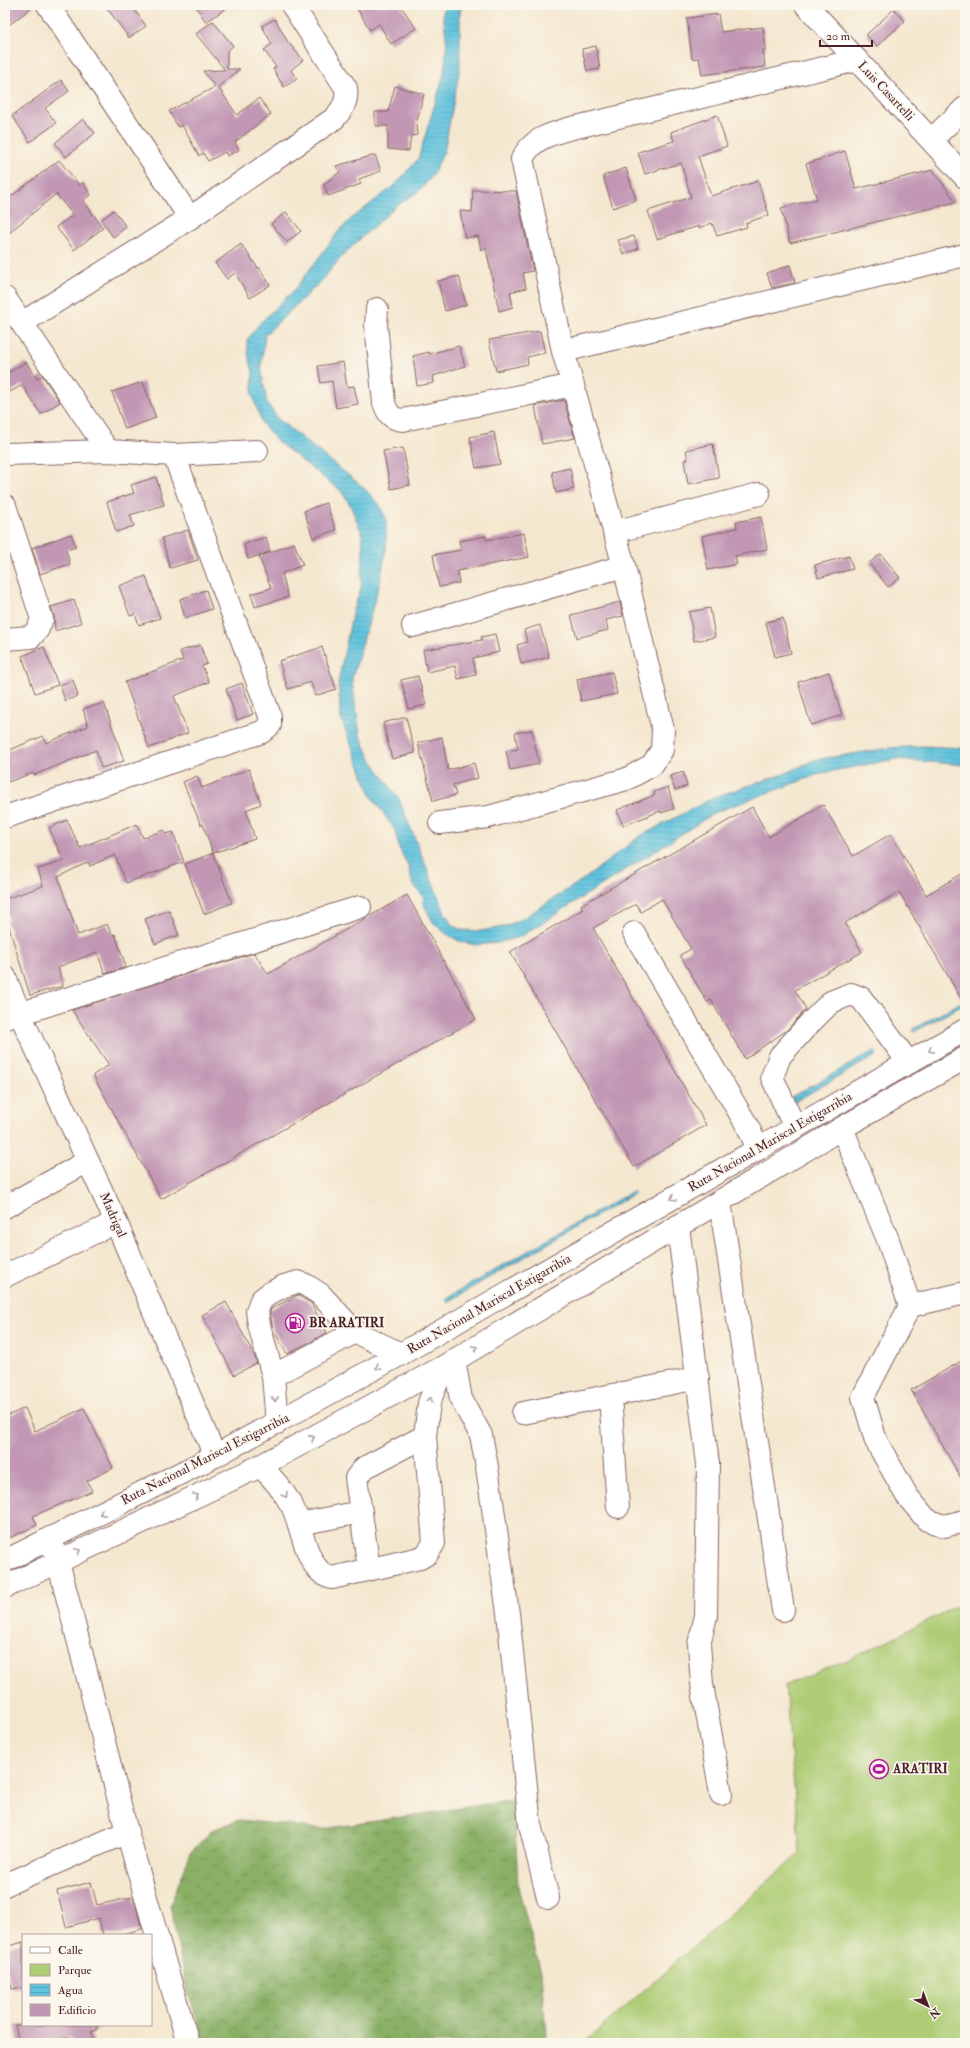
<svg xmlns="http://www.w3.org/2000/svg" width="970" height="2048" font-family="'IM FELL Double Pica',serif">
<style>
.forest{fill:url(#forest-crowns);stroke:#6a6848}
.green{fill:#adcc74;stroke:#7c7650}
.water{fill:url(#water-rules);stroke:#547184}
.building{fill:#c197b4}
.lines{fill:none;stroke-linecap:round;stroke-linejoin:round}
.minor-casing{stroke:#866564;stroke-width:24}
.highway-casing{stroke:#866564;stroke-width:24}
.minor{stroke:#fff;stroke-width:22}
.highway{stroke:#fff;stroke-width:22}
.oneway{stroke:#ae9aa0}
.labels{text-anchor:middle;dominant-baseline:central;stroke-width:3.5;stroke-linejoin:round;paint-order:stroke}
.street-label{font-size:13px;fill:#4a1f2b;stroke:#fbf7ec}
.poi-label{font-size:13px;font-weight:bold;fill:#4a1f2b;stroke:#fbf7ec;text-anchor:start}
</style>
<defs>
<pattern id="forest-crowns" width="20" height="18" patternUnits="userSpaceOnUse"><rect width="20" height="18" fill="#8ab066"/><path d="M2 6a3 3 0 1 1 6 0M12 15a3 3 0 1 1 6 0" fill="none" stroke="#738f54"/></pattern>
<pattern id="water-rules" width="6" height="5" patternUnits="userSpaceOnUse"><rect width="6" height="5" fill="#5fc3dd"/><path d="M0 2.5h6" fill="none" stroke="#54a7be"/></pattern>
</defs>
<rect width="100%" height="100%" fill="#fbf7ec"/>
<filter id="ink" filterUnits="userSpaceOnUse"><feTurbulence type="fractalNoise" baseFrequency=".025" numOctaves="2"/><feDisplacementMap in="SourceGraphic" scale="8" xChannelSelector="R" yChannelSelector="G"/><feConvolveMatrix kernelMatrix="1 2 1 2 8 2 1 2 1" color-interpolation-filters="sRGB"/></filter>
<filter id="wash" filterUnits="userSpaceOnUse"><feTurbulence type="fractalNoise" baseFrequency=".012" numOctaves="4" result="noise"/><feDisplacementMap in="SourceGraphic" scale="16" xChannelSelector="R" yChannelSelector="G"/><feGaussianBlur stdDeviation="0.9" result="paint"/><feColorMatrix in="noise" values="0 0 0 0 0 0 0 0 0 0 0 0 0 0 0 0 0 1.4 0 .05"/><feComposite in="paint" operator="in"/></filter>
<g filter="url(#wash)">
<rect width="100%" height="100%" fill="#f4e7cf"/>
<polygon class="forest" points="514,1800 518,1887 541,1972 546,2035 540,2043 206,2043 187,1991 170,1905 191,1852 212,1830 239,1820 323,1829"/>
<polygon class="green" points="965,1602 965,2043 584,2043 800,1853 785,1685 848,1660"/>
<g class="water">
<polygon points="445,5 463,5 460,11 460,68 444,152 432,176 419,191 395,207 346,252 318,284 265,335 261,367 267,403 278,419 363,487 379,504 386,519 386,549 380,582 352,679 355,703 360,735 371,759 399,799 445,913 453,925 460,930 480,931 504,927 525,917 587,877 640,836 717,796 784,774 814,760 890,748 923,746 965,748 965,765 896,759 822,773 716,812 522,936 498,943 474,945 459,941 445,933 433,922 425,907 423,896 413,884 408,866 399,848 395,830 372,797 341,719 338,683 353,610 361,588 363,550 362,533 350,505 341,491 277,441 262,423 252,394 253,372 248,353 247,340 260,323 295,289 338,232 351,219 395,185 418,159 444,74 447,46 443,13"/>
<polygon points="965,1000 965,1004 914,1032 913,1029"/>
<polygon points="874,1051 877,1055 794,1102 791,1097"/>
<polygon points="633,1191 634,1194 447,1302 446,1298"/>
</g>
<g id="blocks">
<g class="building">
<polygon points="12,5 35,5 5,28 5,10"/>
<polygon points="105,5 131,5 146,26 129,38"/>
<polygon points="195,5 231,5 206,22"/>
<polygon points="355,5 400,5 416,28 391,44 379,24 370,30"/>
<polygon points="894,9 905,21 877,46 866,35"/>
<polygon points="718,14 721,32 763,27 766,50 763,50 765,67 702,75 699,58 692,59 687,18"/>
<polygon points="275,19 288,42 303,60 291,70 297,79 284,87 273,69 276,67 264,50 272,44 262,26"/>
<polygon points="213,21 233,46 227,51 227,69 240,69 218,87 237,115 259,98 271,114 235,142 239,150 227,156 225,152 208,161 203,153 199,156 182,125 178,127 169,111 215,87 203,71 225,70 196,34"/>
<polygon points="596,46 600,69 587,71 582,49"/>
<polygon points="61,80 69,91 45,108 56,123 30,142 12,116"/>
<polygon points="395,86 424,94 416,124 417,135 411,136 409,151 388,149 388,126 375,126 375,112 388,112"/>
<polygon points="717,115 727,146 698,156 711,196 758,181 769,215 746,223 747,227 717,236 712,223 699,228 699,226 657,239 648,211 691,197 681,163 645,174 638,152 674,141 671,132"/>
<polygon points="83,119 95,133 66,157 55,143"/>
<polygon points="845,151 856,189 933,170 956,202 790,243 781,208 817,199 806,164"/>
<polygon points="375,155 381,171 359,179 361,184 328,196 324,184 340,172 336,166"/>
<polygon points="59,160 79,185 83,183 91,195 83,200 103,228 74,250 56,227 73,215 56,194 5,236 5,201"/>
<polygon points="626,168 636,200 613,208 603,176"/>
<polygon points="473,190 516,191 533,271 523,273 526,288 510,292 513,307 499,311 486,248 481,250 478,236 465,238 460,211 472,212"/>
<polygon points="114,210 126,227 113,237 101,220"/>
<polygon points="286,212 301,231 287,242 271,224"/>
<polygon points="634,236 638,249 623,254 618,240"/>
<polygon points="241,244 258,268 259,267 270,285 250,298 235,273 227,279 215,263"/>
<polygon points="790,265 795,283 772,288 767,273"/>
<polygon points="459,276 466,305 445,311 438,281"/>
<polygon points="540,331 545,353 527,357 528,364 496,371 489,340"/>
<polygon points="459,346 465,366 433,376 434,383 417,386 413,356 429,352 429,354"/>
<polygon points="26,362 37,379 42,375 60,402 41,414 22,385 10,392 5,384 5,375"/>
<polygon points="343,362 347,387 354,386 358,404 336,408 332,381 321,383 318,366"/>
<polygon points="143,382 156,418 125,429 112,392"/>
<polygon points="564,400 575,438 542,444 535,406"/>
<polygon points="494,432 500,464 476,468 470,437"/>
<polygon points="713,444 719,478 688,484 684,460 688,460 686,450"/>
<polygon points="403,448 410,485 391,489 383,451"/>
<polygon points="570,468 574,489 556,493 552,472"/>
<polygon points="156,477 164,505 130,515 134,526 116,532 107,502 134,493 131,485"/>
<polygon points="326,503 336,530 313,538 304,511"/>
<polygon points="761,517 767,549 735,556 737,564 708,570 702,536 737,528 736,522"/>
<polygon points="188,530 198,560 170,568 162,538"/>
<polygon points="524,533 529,557 457,571 459,583 439,587 433,555 461,550 459,541 486,536 486,540"/>
<polygon points="71,534 76,547 66,550 70,564 40,574 32,548"/>
<polygon points="266,537 270,552 248,559 244,544"/>
<polygon points="294,543 303,565 282,573 288,597 255,607 251,594 271,588 259,557"/>
<polygon points="881,554 900,578 888,587 869,563"/>
<polygon points="849,556 853,569 818,578 815,565"/>
<polygon points="146,576 160,618 139,625 135,614 130,616 119,586"/>
<polygon points="206,590 212,609 185,618 180,599"/>
<polygon points="74,600 81,623 55,631 54,615 51,607"/>
<polygon points="620,602 623,616 606,620 608,630 577,638 571,615"/>
<polygon points="710,608 715,637 694,641 689,612"/>
<polygon points="783,618 791,653 775,657 766,622"/>
<polygon points="540,625 549,657 521,664 517,645 527,642 524,630"/>
<polygon points="495,634 499,652 473,658 476,675 458,679 455,666 427,672 423,650 482,640 481,637"/>
<polygon points="200,645 207,664 202,666 209,682 174,696 188,733 149,748 125,682 183,660 180,651"/>
<polygon points="44,647 58,685 35,693 22,656"/>
<polygon points="322,647 336,689 315,696 311,682 288,689 279,661"/>
<polygon points="612,672 617,694 581,701 577,679"/>
<polygon points="829,672 842,715 811,725 798,682"/>
<polygon points="418,676 426,705 409,709 401,680"/>
<polygon points="73,680 78,696 65,701 60,685"/>
<polygon points="242,683 253,714 237,720 226,689"/>
<polygon points="104,703 124,761 101,768 96,750 34,775 33,773 5,783 5,752 43,736 46,743 88,726 83,709"/>
<polygon points="406,717 415,753 392,759 383,723"/>
<polygon points="532,730 539,764 510,770 506,751 518,749 515,733"/>
<polygon points="442,737 448,770 474,763 478,778 453,785 456,795 433,801 418,743"/>
<polygon points="249,769 261,804 246,810 255,839 213,853 203,824 201,825 183,782 197,776 202,788"/>
<polygon points="683,772 687,786 675,790 670,776"/>
<polygon points="668,787 674,809 661,813 660,811 623,826 617,810 655,795 654,792"/>
<polygon points="823,805 853,856 891,834 926,895 965,872 965,1005 899,892 845,923 862,952 795,990 806,1009 787,1030 745,1059 711,1000 707,1002 680,955 691,949 662,899 641,912 636,904 593,928 706,1125 634,1167 510,952 583,909 581,905 752,807 769,837"/>
<polygon points="67,820 80,848 137,824 143,838 164,830 166,834 173,832 184,862 126,883 115,855 90,866 88,862 58,877 78,935 107,924 112,935 115,934 126,967 105,974 97,952 58,967 63,986 30,995 7,921 9,920 5,907 5,899 43,886 38,869 64,861 49,828"/>
<polygon points="213,853 232,903 204,914 185,864"/>
<polygon points="407,895 476,1019 161,1199 93,1075 109,1065 72,1010 254,953 268,974"/>
<polygon points="169,910 179,935 155,944 145,919"/>
<polygon points="297,1295 311,1303 327,1333 287,1354 273,1330 270,1312 271,1309"/>
<polygon points="226,1302 254,1355 257,1363 234,1375 202,1315"/>
<polygon points="965,1359 965,1485 911,1390"/>
<polygon points="25,1408 35,1431 84,1408 113,1468 87,1481 92,1491 33,1516 37,1525 5,1540 5,1417"/>
<polygon points="91,1882 97,1905 133,1897 142,1929 118,1935 103,1935 99,1918 66,1927 57,1891"/>
<polygon points="23,1942 23,1987 12,1989 5,1962 5,1947"/>
<polygon points="15,2025 97,2025 97,2030 91,2032 93,2043 73,2043 71,2037 45,2043 19,2043"/>
</g>
</g>
</g>
<g filter="url(#ink)">
<use href="#blocks" fill-opacity="0" stroke="#866564" stroke-width="1"/>
<g class="lines">
<g class="minor-casing">
<g id="minor">
<polyline points="48,5 190,218"/>
<polyline points="806,5 965,177"/>
<polyline points="931,140 965,108"/>
<polyline points="5,298 108,451"/>
<path d="M377,309l-1,16 8,78c4,11 7,16 19,17l170,-35"/>
<path d="M22,323l168,-105 145,-100c8,-10 13,-17 11,-30l-54,-83"/>
<polyline points="563,351 965,255"/>
<polyline points="5,454 108,451 174,455 257,451"/>
<polyline points="5,506 42,619 38,629 31,637 5,639"/>
<polyline points="614,532 759,494"/>
<polyline points="413,626 624,566"/>
<polyline points="5,817 262,732 270,725 270,716 174,455"/>
<path d="M440,823l48,-6 139,-38 25,-14 10,-15 1,-20 -39,-164 -61,-215 -41,-192c10,-20 26,-24 46,-30l289,-69"/>
<polyline points="634,933 748,1127 758,1149"/>
<polyline points="5,977 20,1014 116,1222 215,1456"/>
<polyline points="6,1018 360,907"/>
<polyline points="795,1128 772,1077 780,1056 808,1025 831,1002 851,994 861,998 909,1063"/>
<polyline points="842,1128 888,1240 910,1306 965,1293"/>
<polyline points="720,1202 783,1610"/>
<polyline points="5,1207 88,1161"/>
<polyline points="678,1226 708,1464 706,1616 699,1644 702,1684 721,1794"/>
<polyline points="5,1276 116,1222"/>
<polyline points="910,1306 863,1397 876,1441 907,1496 927,1520 944,1526 965,1521"/>
<polyline points="454,1360 461,1399 481,1435 487,1467 508,1613 530,1825 548,1898"/>
<polyline points="273,1376 355,1332"/>
<polyline points="610,1396 618,1507"/>
<polyline points="523,1413 698,1378"/>
<polyline points="277,1423 273,1376 259,1325 257,1311 261,1300 270,1293 284,1286 298,1282 306,1285 320,1294 355,1332 401,1354"/>
<path d="M260,1466c13,12 23,24 32,40 11,22 14,66 40,72l88,-20 7,-4 7,-11 -9,-107 4,-33 14,-36"/>
<polyline points="299,1524 361,1512"/>
<polyline points="50,1538 58,1561 127,1832 188,2043"/>
<polyline points="369,1569 356,1478 364,1468 425,1436"/>
<polyline points="5,1885 127,1832"/>
</g>
</g>
<g class="highway-casing">
<g id="highway">
<polyline points="5,1561 215,1456 401,1354 965,1030"/>
<polyline points="5,1587 260,1466 443,1367 842,1128 965,1058"/>
</g>
</g>
<use href="#minor" class="minor"/>
<use href="#highway" class="highway"/>
</g>
<defs><path id="oneway-chevron" d="M-2-3.5L2.5 0L-2 3.5" fill="none" stroke-width="1.6" stroke-linecap="round" stroke-linejoin="round"/></defs>
<g class="oneway">
<use href="#oneway-chevron" transform="translate(931 1050) rotate(150)"/>
<use href="#oneway-chevron" transform="translate(673 1198) rotate(150)"/>
<use href="#oneway-chevron" transform="translate(475 1348) rotate(-31)"/>
<use href="#oneway-chevron" transform="translate(378 1367) rotate(151)"/>
<use href="#oneway-chevron" transform="translate(275 1399) rotate(86)"/>
<use href="#oneway-chevron" transform="translate(430 1400) rotate(-71)"/>
<use href="#oneway-chevron" transform="translate(312 1438) rotate(-28)"/>
<use href="#oneway-chevron" transform="translate(285 1495) rotate(59)"/>
<use href="#oneway-chevron" transform="translate(196 1496) rotate(-25)"/>
<use href="#oneway-chevron" transform="translate(102 1513) rotate(153)"/>
<use href="#oneway-chevron" transform="translate(78 1551) rotate(-25)"/>
</g>
</g>
<defs>
<g id="fuel-ring" transform="scale(1)"><circle r="9.5" fill="#fbf7ec" stroke="#b5179e" stroke-width="1.5"/><path d="M-5.5-6h7V0h2V4h1.3V-2.5L3-4.5l.8-.8L6-3V5H2.5V1h-1V6h-7ZM-4.2-4.7v3.2H.2V-4.7Z" fill="#b5179e"/></g>
<g id="stadium-ring" transform="scale(1)"><circle r="9.5" fill="#fbf7ec" stroke="#b5179e" stroke-width="1.5"/><path d="M0-5a6.5 5 0 1 0 0 10a6.5 5 0 1 0 0-10ZM-3.5-1.8h7v3.6h-7Z" fill="#b5179e"/></g>
</defs>
<g fill-rule="evenodd">
<use href="#fuel-ring" x="295" y="1323"/>
<use href="#stadium-ring" x="879" y="1769"/>
</g>
<g class="labels">
<g class="street-label">
<text transform="translate(886 91) rotate(47)">Luis Casartelli</text>
<text transform="translate(770 1142) rotate(-30)">Ruta Nacional Mariscal Estigarribia</text>
<text transform="translate(113 1215) rotate(66)">Madrigal</text>
<text transform="translate(489 1304) rotate(-30)">Ruta Nacional Mariscal Estigarribia</text>
<text transform="translate(205 1459) rotate(-27)">Ruta Nacional Mariscal Estigarribia</text>
</g>
<g class="poi-label">
<text x="309" y="1323">BR ARATIRI</text>
<text x="893" y="1769">ARATIRI</text>
</g>
</g>
<rect width="970" height="2048" fill="none" stroke="#fbf7ec" stroke-width="20"/>
<rect x="22" y="1934" width="130" height="92" fill="#fbf7ec" stroke="#b4a19f"/>
<rect x="30" y="1947" width="20" height="6" fill="#ffffff" stroke="#b4a19f"/>
<text x="58" y="1954" font-size="12" fill="#4a1f2b">Calle</text>
<rect x="30" y="1964" width="20" height="12" fill="#adcc74" stroke="#b4a19f"/>
<text x="58" y="1974" font-size="12" fill="#4a1f2b">Parque</text>
<rect x="30" y="1984" width="20" height="12" fill="url(#water-rules)" stroke="#b4a19f"/>
<text x="58" y="1994" font-size="12" fill="#4a1f2b">Agua</text>
<rect x="30" y="2004" width="20" height="12" fill="#c197b4" stroke="#b4a19f"/>
<text x="58" y="2014" font-size="12" fill="#4a1f2b">Edificio</text>
<g transform="translate(928 2006) rotate(138)" stroke="#fbf7ec" stroke-width="3" paint-order="stroke">
<path d="M0-3L7 15L0 10L-7 15Z" fill="#4a1f2b"/>
<text y="-6" font-size="11" font-weight="bold" text-anchor="middle" fill="#4a1f2b">N</text>
</g>
<path d="M820 40v6h52v-6" fill="none" stroke="#4a1f2b" stroke-width="2"/>
<text x="826" y="40" font-size="12" fill="#4a1f2b" stroke="#fbf7ec" stroke-width="3" paint-order="stroke">20 m</text>
</svg>
